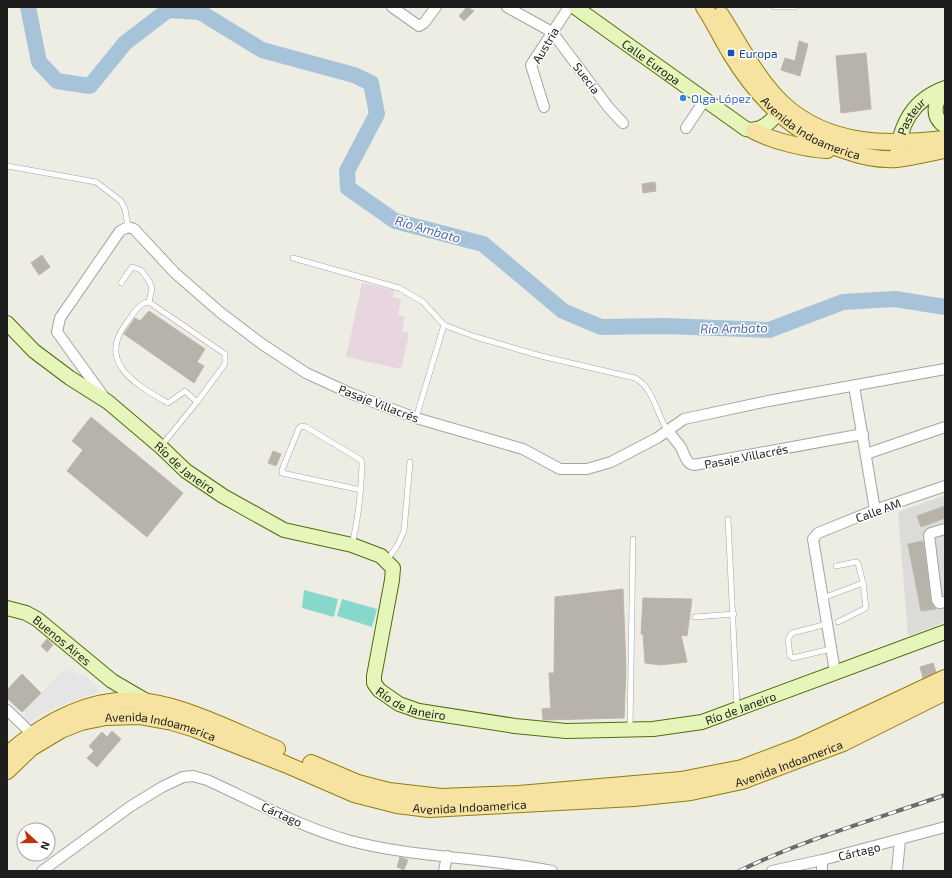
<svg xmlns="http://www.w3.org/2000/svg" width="952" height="878" font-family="'Exo 2',sans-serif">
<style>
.residential{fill:#dbdbda}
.industrial{fill:#e7d6e0}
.pitch{fill:#86d9ca}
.parking{fill:#e5e5e5}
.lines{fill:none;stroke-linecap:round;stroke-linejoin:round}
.river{stroke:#a7c3d9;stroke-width:16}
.building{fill:#b7b3aa;stroke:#bfb7a7}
.lane-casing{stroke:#a4a4a4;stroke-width:6}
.street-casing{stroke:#a4a4a4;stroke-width:12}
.secondary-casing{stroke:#4e6e0b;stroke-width:16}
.primary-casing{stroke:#8e7e09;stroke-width:18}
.lane{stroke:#fff;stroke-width:5}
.street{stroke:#fff;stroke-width:10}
.secondary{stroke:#e6f6ba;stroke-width:14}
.primary{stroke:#f6e3a1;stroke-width:16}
.rail-casing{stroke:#6b6b6b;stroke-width:4}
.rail{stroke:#fff;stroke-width:2.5;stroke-dasharray:8;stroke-linecap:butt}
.transit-dot{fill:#1a4fb4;stroke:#fff;stroke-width:1.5}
.shop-dot{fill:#3f7fe0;stroke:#fff;stroke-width:1.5}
.labels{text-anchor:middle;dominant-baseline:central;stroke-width:3;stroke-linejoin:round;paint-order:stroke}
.street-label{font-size:12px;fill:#1d1d1d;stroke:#fff}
.transit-label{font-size:12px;fill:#164399;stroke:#fff;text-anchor:start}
.shop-label{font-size:12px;fill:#366cbe;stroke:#fff;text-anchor:start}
.water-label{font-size:13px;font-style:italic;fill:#4f69a7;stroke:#fff}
</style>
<rect width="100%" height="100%" fill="#eeede4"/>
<polygon class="residential" points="945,495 945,622 908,636 898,512"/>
<polygon class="industrial" points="362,283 394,290 393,297 401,299 398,315 405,316 402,331 409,333 401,369 346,357"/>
<g class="pitch">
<polygon points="304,590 338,599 334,617 302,608"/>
<polygon points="342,599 377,609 372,627 337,616"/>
</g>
<polygon class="parking" points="64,669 88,678 95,685 100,692 61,705 35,718 25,726 21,720 26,713 22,712"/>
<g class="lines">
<polyline class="river" points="28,7 39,62 57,81 90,86 125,43 168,10 200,12 262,50 354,75 371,83 377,114 347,171 348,188 395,221 483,244 563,311 601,327 664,326 769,330 843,302 895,299 945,307"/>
</g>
<g class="building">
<polygon points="467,7 474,11 464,21 459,16"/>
<polygon points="799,41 808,44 800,76 781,70 785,58 795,61"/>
<polygon points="866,53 871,109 841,113 836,56"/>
<polygon points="655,182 656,191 643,193 642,184"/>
<polygon points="42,255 50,267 39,275 31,263"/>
<polygon points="149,311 205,349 197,362 204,366 194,383 124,334 135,318 140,321"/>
<polygon points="91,417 183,493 147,537 67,471 83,450 72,441"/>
<polygon points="273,451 281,454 276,466 268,463"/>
<polygon points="945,506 945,518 921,527 917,516"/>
<polygon points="923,541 931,601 936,609 921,611 908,544"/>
<polygon points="623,589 626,669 624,718 543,720 542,709 551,708 549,673 554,673 555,597"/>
<polygon points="643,598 692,599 687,636 681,635 687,662 661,665 645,663 643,634 641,634"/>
<polygon points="47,639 53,645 47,652 41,646"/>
<polygon points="933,663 936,672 923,678 920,667"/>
<polygon points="22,674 41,693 22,712 7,698 7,690"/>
<polygon points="112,731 121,739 97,767 87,758 94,751 89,746 102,732 107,737"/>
<polygon points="400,857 408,860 404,870 397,867"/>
</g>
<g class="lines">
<g class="lane-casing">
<g id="lane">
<polyline points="775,7 795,7"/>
<polyline points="7,166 96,182 121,201 125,209 128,227"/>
<path d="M293,258l106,30 24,14 21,23 32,12 65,19 94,22c19,10 21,36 33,53"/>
<polyline points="121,283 132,267 141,270 149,281 152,288 149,302"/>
<polyline points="416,418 444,325"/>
<path d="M162,445l35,-43 28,-38v-10l-76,-52 -5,1c-7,4 -12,12 -16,18 -33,41 7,63 40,82l17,-12 12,11"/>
<polyline points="728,519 737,707"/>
<path d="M352,544c7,-27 9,-53 10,-80l-1,-4 -55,-33 -4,-1 -3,2 -17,42v3l79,17"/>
<polyline points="387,560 397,546 404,531 410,462"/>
<polyline points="836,566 856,562 858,563 863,583"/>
<polyline points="823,598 863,583 866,608 838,622"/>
<polyline points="695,617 734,614"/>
<polyline points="827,624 792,633 788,639 790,656 793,658 831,649"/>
<polyline points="630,728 633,539"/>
</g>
</g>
<g class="street-casing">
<g id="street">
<polyline points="392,7 419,26 424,23 436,7"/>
<polyline points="507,7 552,32 609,108 623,123"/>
<polyline points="544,107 531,65 569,7"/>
<polyline points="686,128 704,101"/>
<polyline points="854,386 875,510"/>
<polyline points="104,397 57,332 60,318 120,231 128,227 134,229 175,273 221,313 262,344 306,373 352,394 416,418 523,449 560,469 587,469 611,462 657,438 684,419 768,401 945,369"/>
<path d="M668,431c4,5 8,10 12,15 5,8 5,17 14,19l169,-31"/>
<polyline points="866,454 945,427"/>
<polyline points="945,529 931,533 929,535 937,600 939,603 945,602"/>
<polyline points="835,672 813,539 818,533 875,510 945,486"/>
<polyline points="7,710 32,734"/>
<path d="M42,871l89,-65 31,-19 21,-10 10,-1 14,4c46,21 92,46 140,60 66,18 138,17 205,31"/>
<polyline points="444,871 447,856"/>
<polyline points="772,871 822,860 945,827"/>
<polyline points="822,871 822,860"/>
<polyline points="897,871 900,840"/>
</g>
</g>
<g class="secondary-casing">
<g id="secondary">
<path id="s1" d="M575,7l171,122c17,4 29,-11 38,-25"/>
<path d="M945,91c-11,10 -14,26 0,35"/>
<path id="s2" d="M897,159c2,-34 15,-59 48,-71"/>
<path id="s3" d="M7,323l27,28 36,27 38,24 53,45 25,24 37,25 61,34 68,15 29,11 12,12 -1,12 -18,96v7l5,7 20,14 20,7 96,15 51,5 87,-2 49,-7 243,-90"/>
<path id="s4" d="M7,608l19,5 11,6 75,62 36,21"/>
</g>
</g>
<g class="primary-casing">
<g id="primary">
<path id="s5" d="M704,7c10,15 18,32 27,47 27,44 62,81 113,96 16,6 36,10 53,9 16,-2 32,-6 48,-9"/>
<path d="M721,15c19,30 37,66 63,90 46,41 103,40 161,34"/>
<path d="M754,131c19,10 52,18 73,19"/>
<path d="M7,755c38,-34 88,-61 141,-53 42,6 89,31 129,47"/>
<polyline points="311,763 358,783 389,791 441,797 519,794 681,780 742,768 800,746 945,678"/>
<path id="s6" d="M7,771l24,-23 30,-18 20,-8 25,-5 33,-1 33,6 23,7 90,35 69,30 43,11 32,4 205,-11 57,-6 51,-11 101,-38 102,-51"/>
</g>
</g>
<use href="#lane" class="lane"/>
<use href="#street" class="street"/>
<use href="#secondary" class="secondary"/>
<use href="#primary" class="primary"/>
<g class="rail-casing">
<path id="rail" d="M739,871c66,-32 137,-52 206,-76"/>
</g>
<use href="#rail" class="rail"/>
</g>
<rect class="transit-dot" x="727" y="49" width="8" height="8" rx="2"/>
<circle class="shop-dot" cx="683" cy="98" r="4"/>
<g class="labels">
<g class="street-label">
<text transform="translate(545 45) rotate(-59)">Austria</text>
<text stroke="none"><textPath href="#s1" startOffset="94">Calle Europa</textPath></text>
<text transform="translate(587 78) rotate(53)">Suecia</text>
<text stroke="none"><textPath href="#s2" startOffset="46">Pasteur</textPath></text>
<text stroke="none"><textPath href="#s5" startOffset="166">Avenida Indoamerica</textPath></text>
<text transform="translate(379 403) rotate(21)">Pasaje Villacrés</text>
<text transform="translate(746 456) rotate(-11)">Pasaje Villacrés</text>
<text stroke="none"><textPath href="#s3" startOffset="230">Río de Janeiro</textPath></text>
<text transform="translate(878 510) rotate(-20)">Calle AM</text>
<text stroke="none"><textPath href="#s4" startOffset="65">Buenos Aires</textPath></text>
<text stroke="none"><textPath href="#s3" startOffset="626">Río de Janeiro</textPath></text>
<text stroke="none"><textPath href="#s3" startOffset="962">Río de Janeiro</textPath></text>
<text stroke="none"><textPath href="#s6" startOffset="171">Avenida Indoamerica</textPath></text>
<text stroke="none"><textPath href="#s6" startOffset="819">Avenida Indoamerica</textPath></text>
<text stroke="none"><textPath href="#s6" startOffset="495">Avenida Indoamerica</textPath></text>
<text transform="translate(282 814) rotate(24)">Cártago</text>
<text transform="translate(859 851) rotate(-14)">Cártago</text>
</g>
<g class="transit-label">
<text x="739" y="53">Europa</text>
</g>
<g class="shop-label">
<text x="691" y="98">Olga López</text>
</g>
<g class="water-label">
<text transform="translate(428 229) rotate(16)">Río Ambato</text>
<text transform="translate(734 328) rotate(-1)">Río Ambato</text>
</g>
</g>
<rect width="952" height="878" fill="none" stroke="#1d1d1d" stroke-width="16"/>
<g transform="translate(36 842) rotate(111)"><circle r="19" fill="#ffffff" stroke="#a5a5a5"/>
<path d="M0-3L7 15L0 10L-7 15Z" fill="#bf320b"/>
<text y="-6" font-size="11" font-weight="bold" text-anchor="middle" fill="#1d1d1d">N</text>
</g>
</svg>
